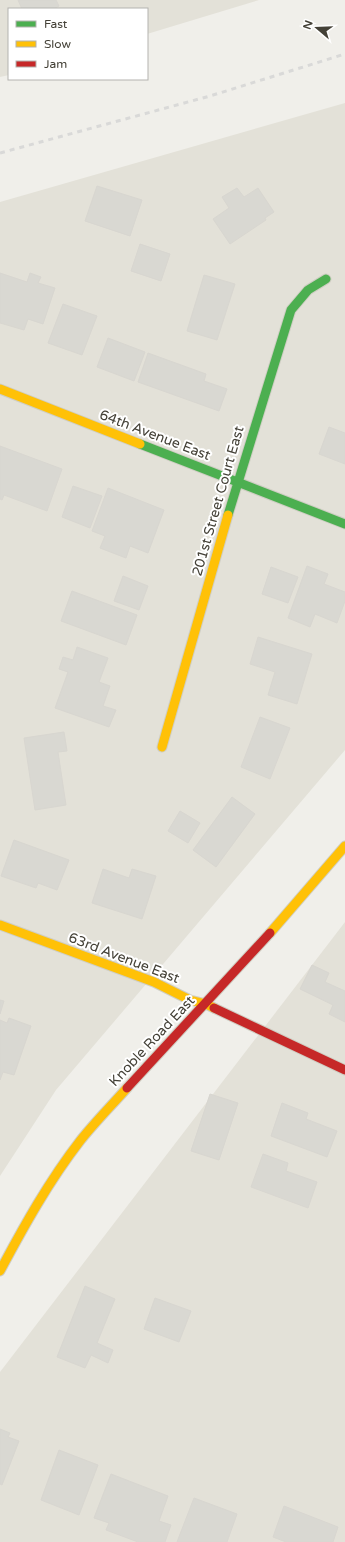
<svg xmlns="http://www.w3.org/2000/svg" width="345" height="1542" font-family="'Varela Round',sans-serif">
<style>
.residential{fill:#e3e1d8}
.building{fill:#d9d8d2;stroke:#d8d6d0}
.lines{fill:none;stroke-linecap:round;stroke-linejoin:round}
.fast-casing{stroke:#cfcec3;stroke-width:11}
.slow-casing{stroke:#cfcec3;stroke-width:11}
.jam-casing{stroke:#cfcec3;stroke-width:11}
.fast{stroke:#4caf50;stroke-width:9}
.slow{stroke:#ffc107;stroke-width:9}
.jam{stroke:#c62828;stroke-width:9}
.rail{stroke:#d9d9d8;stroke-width:3;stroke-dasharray:5 5;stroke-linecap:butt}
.labels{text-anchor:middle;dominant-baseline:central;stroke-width:4;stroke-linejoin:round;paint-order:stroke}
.street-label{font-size:14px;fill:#444137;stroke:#fff}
</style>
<rect width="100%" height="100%" fill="#f0efea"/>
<g class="residential">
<polygon points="0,0 259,0 147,34 147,9 9,9 9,75 0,77"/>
<polygon points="345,103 345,750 56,1090 0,1176 0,202"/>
<polygon points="345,922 345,1542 0,1542 0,1372"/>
</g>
<g class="building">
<polygon points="18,0 56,0 59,6 54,9 22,9"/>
<polygon points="97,186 142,200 130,236 85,221"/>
<polygon points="237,188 244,197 258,188 274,212 265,218 266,220 230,244 213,219 229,208 222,197"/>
<polygon points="140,244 170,254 161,281 131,271"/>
<polygon points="0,273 27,282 30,273 41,277 38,283 55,288 43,324 28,319 24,330 0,323"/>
<polygon points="204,275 235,284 217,340 187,331"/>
<polygon points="63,304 97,316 82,355 48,343"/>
<polygon points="108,338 145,352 134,381 97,367"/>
<polygon points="148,353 206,374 204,381 227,389 219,411 138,382"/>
<polygon points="329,427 345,433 345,464 319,454"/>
<polygon points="0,446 62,469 47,511 4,495 2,500 0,499"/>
<polygon points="73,486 102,496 90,528 62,517"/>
<polygon points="108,488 164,510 148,553 130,546 126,558 100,548 105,536 92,531"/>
<polygon points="307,566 328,574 324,584 345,592 345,601 337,623 315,614 310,627 288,618"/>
<polygon points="271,567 298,577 288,603 262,594"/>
<polygon points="123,576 148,586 139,610 114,601"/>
<polygon points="72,591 137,615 126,645 61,621"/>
<polygon points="258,637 312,654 297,704 268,695 275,672 250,664"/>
<polygon points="77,647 108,658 99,682 110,686 103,706 116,710 109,727 55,708 68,672 59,669 63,657 73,660"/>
<polygon points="260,717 290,728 270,779 241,767"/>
<polygon points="64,732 67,751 58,752 66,805 35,810 24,738"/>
<polygon points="232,797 255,814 216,867 193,850"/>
<polygon points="180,811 200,823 188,843 168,831"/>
<polygon points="14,840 69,860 57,890 38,883 36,888 1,876"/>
<polygon points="103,869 129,878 132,869 156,876 142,919 92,903"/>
<polygon points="312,965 329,973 325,982 345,991 345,1022 329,1014 333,1005 300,989"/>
<polygon points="0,1000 4,1001 0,1014"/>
<polygon points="9,1018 31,1026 14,1075 3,1072 0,1080 0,1020 7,1023"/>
<polygon points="210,1094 238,1103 219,1160 191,1151"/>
<polygon points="282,1103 308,1113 306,1119 337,1131 327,1157 271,1136"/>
<polygon points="263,1154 288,1163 286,1171 317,1182 308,1208 251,1187"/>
<polygon points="85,1286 115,1299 97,1343 113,1350 108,1363 91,1355 85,1368 57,1357"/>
<polygon points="155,1298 191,1311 179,1342 144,1329"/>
<polygon points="0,1429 10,1433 8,1437 19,1441 2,1485 0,1484"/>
<polygon points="59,1450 98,1465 79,1515 41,1500"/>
<polygon points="111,1474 168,1496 159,1521 171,1525 165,1542 138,1542 106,1530 109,1523 94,1518"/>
<polygon points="194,1498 237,1514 227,1542 177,1542"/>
<polygon points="284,1506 338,1527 333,1542 286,1542 273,1537"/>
</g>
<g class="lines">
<g class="fast-casing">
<g id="fast">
<polyline points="140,444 345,524"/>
<polyline points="228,515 291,310 308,290 326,279"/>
</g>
</g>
<g class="slow-casing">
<g id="slow">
<polyline points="0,389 140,444"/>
<polyline points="162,747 228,515"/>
<polyline points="0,925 154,982 190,1000 206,1004 214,1008"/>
<polyline points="270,933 345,846"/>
<path d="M0,1271c24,-45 49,-90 80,-130 15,-19 32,-36 47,-53"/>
</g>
</g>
<g class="jam-casing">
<g id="jam">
<polyline points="214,1008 345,1070"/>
<polyline points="127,1088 270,933"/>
</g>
</g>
<use href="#fast" class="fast"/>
<use href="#slow" class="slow"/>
<use href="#jam" class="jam"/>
<polyline class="rail" points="0,153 210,96 345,54"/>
</g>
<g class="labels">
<g class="street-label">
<text transform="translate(155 435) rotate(21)">64th Avenue East</text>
<text transform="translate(218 501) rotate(-74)">201st Street Court East</text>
<text transform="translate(124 958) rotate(21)">63rd Avenue East</text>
<text transform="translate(152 1041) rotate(-47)">Knoble Road East</text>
</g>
</g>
<rect x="8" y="8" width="140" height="72" fill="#ffffff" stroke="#b4b3af"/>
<rect x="16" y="21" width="20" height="6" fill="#4caf50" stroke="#b4b3af"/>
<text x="44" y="28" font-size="12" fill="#444137">Fast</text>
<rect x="16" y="41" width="20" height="6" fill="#ffc107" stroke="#b4b3af"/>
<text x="44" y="48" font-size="12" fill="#444137">Slow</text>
<rect x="16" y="61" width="20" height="6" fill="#c62828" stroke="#b4b3af"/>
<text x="44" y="68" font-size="12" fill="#444137">Jam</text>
<g transform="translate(317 28) rotate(289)" stroke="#ffffff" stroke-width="3" paint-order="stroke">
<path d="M0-3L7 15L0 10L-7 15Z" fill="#444137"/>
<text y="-6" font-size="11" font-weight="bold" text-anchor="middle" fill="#444137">N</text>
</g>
</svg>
